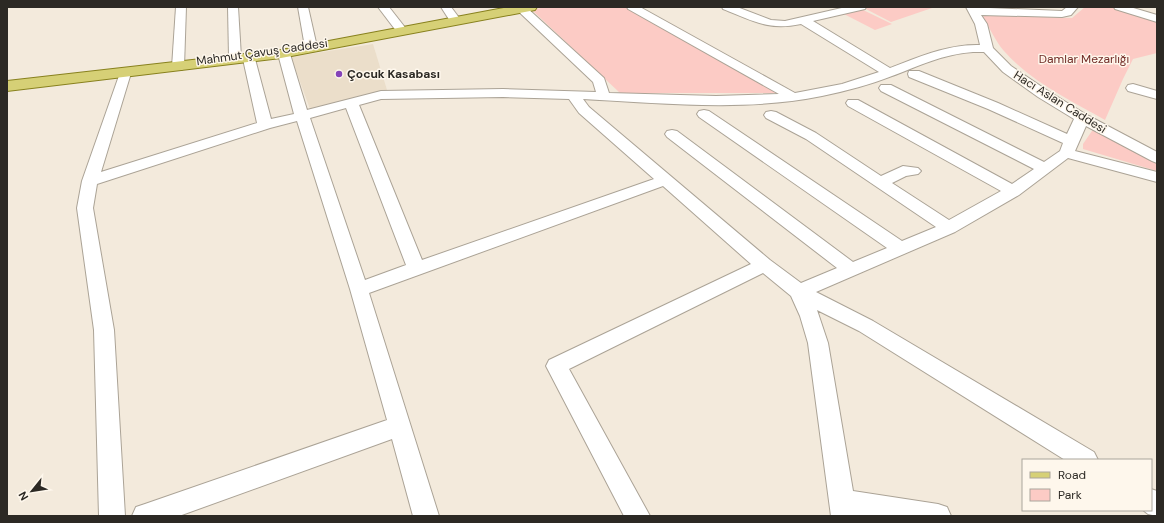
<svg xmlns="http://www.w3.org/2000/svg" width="1164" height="523" font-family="'DM Sans',sans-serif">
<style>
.built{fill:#ebdeca}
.green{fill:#fccbc5}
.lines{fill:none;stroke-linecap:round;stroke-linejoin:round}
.minor-casing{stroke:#aba396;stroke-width:2}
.major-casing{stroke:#88811e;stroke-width:2}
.minor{fill:#fff;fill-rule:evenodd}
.major{fill:#d6d076;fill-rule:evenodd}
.poi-dot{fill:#8543b8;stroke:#fef7ec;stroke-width:1.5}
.labels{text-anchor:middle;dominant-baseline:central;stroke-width:3;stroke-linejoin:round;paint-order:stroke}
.far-street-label{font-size:12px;fill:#2c2924;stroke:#fef7ec}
.far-park-label{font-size:12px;fill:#722c27;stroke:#fef7ec}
.far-poi-label{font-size:12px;font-weight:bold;fill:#2c2924;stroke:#fef7ec;text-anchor:start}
</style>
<rect width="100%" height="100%" fill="#f3eadc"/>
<polygon class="built" points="373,44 387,90 310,109 291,57"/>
<g class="green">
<polygon points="545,7 626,7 777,93 620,93 532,10"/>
<polygon points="862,7 935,7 891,22"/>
<path d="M1085,7h27l45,15v31l-24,6 -10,20 -18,41c-35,-20 -74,-38 -101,-69 -8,-9 -14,-23 -21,-33l1,-3 88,3z"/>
<polygon points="859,8 892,24 875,30 842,13"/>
<polygon points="1094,128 1157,161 1157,171 1083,149 1083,144"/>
</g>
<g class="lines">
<g class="minor-casing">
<g id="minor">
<polygon points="176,7 186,7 184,67 182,70 174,70 172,67"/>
<polygon points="228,7 238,7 241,57 239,60 231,60 229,57"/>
<polygon points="298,7 308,7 317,47 315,50 307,50 305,47"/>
<polygon points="378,7 389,7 407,30 405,32 397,32"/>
<polygon points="441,7 451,7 460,19 458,21 450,21"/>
<path d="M518,7h8l78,71 5,15 107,3 63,-2 -151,-85 -1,-2h13l155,86 47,-9 37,-12 -78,-48c-33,7 -47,-3 -78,-15l-1,-2h15l34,13 14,1 61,-14h20l-1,2 -52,12 77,47c29,-11 58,-24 90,-23l-5,-21 -9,-17 96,4 5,-4h11l-7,8 -9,2 -81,-2 6,9 6,24 18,18 37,25 39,24 70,37v11l-5,-2 -66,-35 -11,25 82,21v10l-89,-24 -49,37 -64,37 -139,60 57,29 221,131 4,8h-33l-206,-129 -42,-21 11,33 25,148 85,13 9,3 4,9h-120l-23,-173 -8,-27 -9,-20 -28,-23 -194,96 81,147h-26l-78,-150 3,-6 202,-96 -88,-78 -294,107 70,223h-26l-21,-77 -213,77h-47l4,-9 9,-3 242,-84 -37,-131 -53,-168 -27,7 -173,56 -4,24 21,122 11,186h-26l-5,-186 -17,-122 5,-27 39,-111h8l2,3 -30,99 156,-49 -14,-64 2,-3h8l2,3 16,60 23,-5 -16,-60 2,-3h8l2,3 17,56 74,-19 122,-2 93,3 -3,-10 -75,-71 -1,-2zM973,52h11l19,20 35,25 36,22 -7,15 -69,-31 -79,-32h-10l-1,3 1,3 79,32 75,34 -3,8 -16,11 -153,-77h-10l-2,3 2,3 153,78 -22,15 -154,-84h-10l-2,3 2,3 153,85 -52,29 -57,-37 14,-7 12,-2 3,-3 -3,-3 -15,-2 -22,10 -65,-43 -40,-21 -5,-1 -5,1 -2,3 2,3 40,21 130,88 -34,14 -193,-130 -5,-1 -5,1 -2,3 2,3 188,131 -34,14 -176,-131 -5,-1 -5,1 -2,3 2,3 170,131 -36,15 -31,-23 -181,-153 -6,-8c79,4 161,13 239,-3 24,-5 47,-11 70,-20 27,-10 51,-22 81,-24zM503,97l66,2 10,14 75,66 -232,81 -63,-155 22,-6zM346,108l60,157 -41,15 -55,-162z"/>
<polygon points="1114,7 1130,7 1157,15 1157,22 1115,9"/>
<polygon points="1133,84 1157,91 1157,99 1128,91 1126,88 1128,85"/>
<polygon points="1151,489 1157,491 1157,516 1148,514 1143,510 1151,510"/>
</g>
</g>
<g class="major-casing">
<polygon id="major" points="509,7 537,7 535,10 530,11 281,58 7,91 7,81 281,50"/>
</g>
<use href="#minor" class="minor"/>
<use href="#major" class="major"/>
</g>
<circle class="poi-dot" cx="339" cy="74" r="4"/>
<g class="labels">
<g class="far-street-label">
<text transform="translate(262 52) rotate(-8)">Mahmut Çavuş Caddesi</text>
<text transform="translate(1060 102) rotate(32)">Hacı Aslan Caddesi</text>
</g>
<g class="far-park-label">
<text x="1084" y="59">Damlar Mezarlığı</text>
</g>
<g class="far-poi-label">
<text x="347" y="74">Çocuk Kasabası</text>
</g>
</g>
<rect width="1164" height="523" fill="none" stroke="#2c2924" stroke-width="16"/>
<rect x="1022" y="459" width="130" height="52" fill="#fef7ec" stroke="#aaa59c"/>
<rect x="1030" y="472" width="20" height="6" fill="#d6d076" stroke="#aaa59c"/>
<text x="1058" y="479" font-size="12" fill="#2c2924">Road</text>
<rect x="1030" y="489" width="20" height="12" fill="#fccbc5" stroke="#aaa59c"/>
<text x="1058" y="499" font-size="12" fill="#2c2924">Park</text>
<g transform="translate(32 491) rotate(240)" stroke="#fef7ec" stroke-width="3" paint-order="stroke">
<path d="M0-3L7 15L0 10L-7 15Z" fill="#2c2924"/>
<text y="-6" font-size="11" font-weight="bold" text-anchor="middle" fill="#2c2924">N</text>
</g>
</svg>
